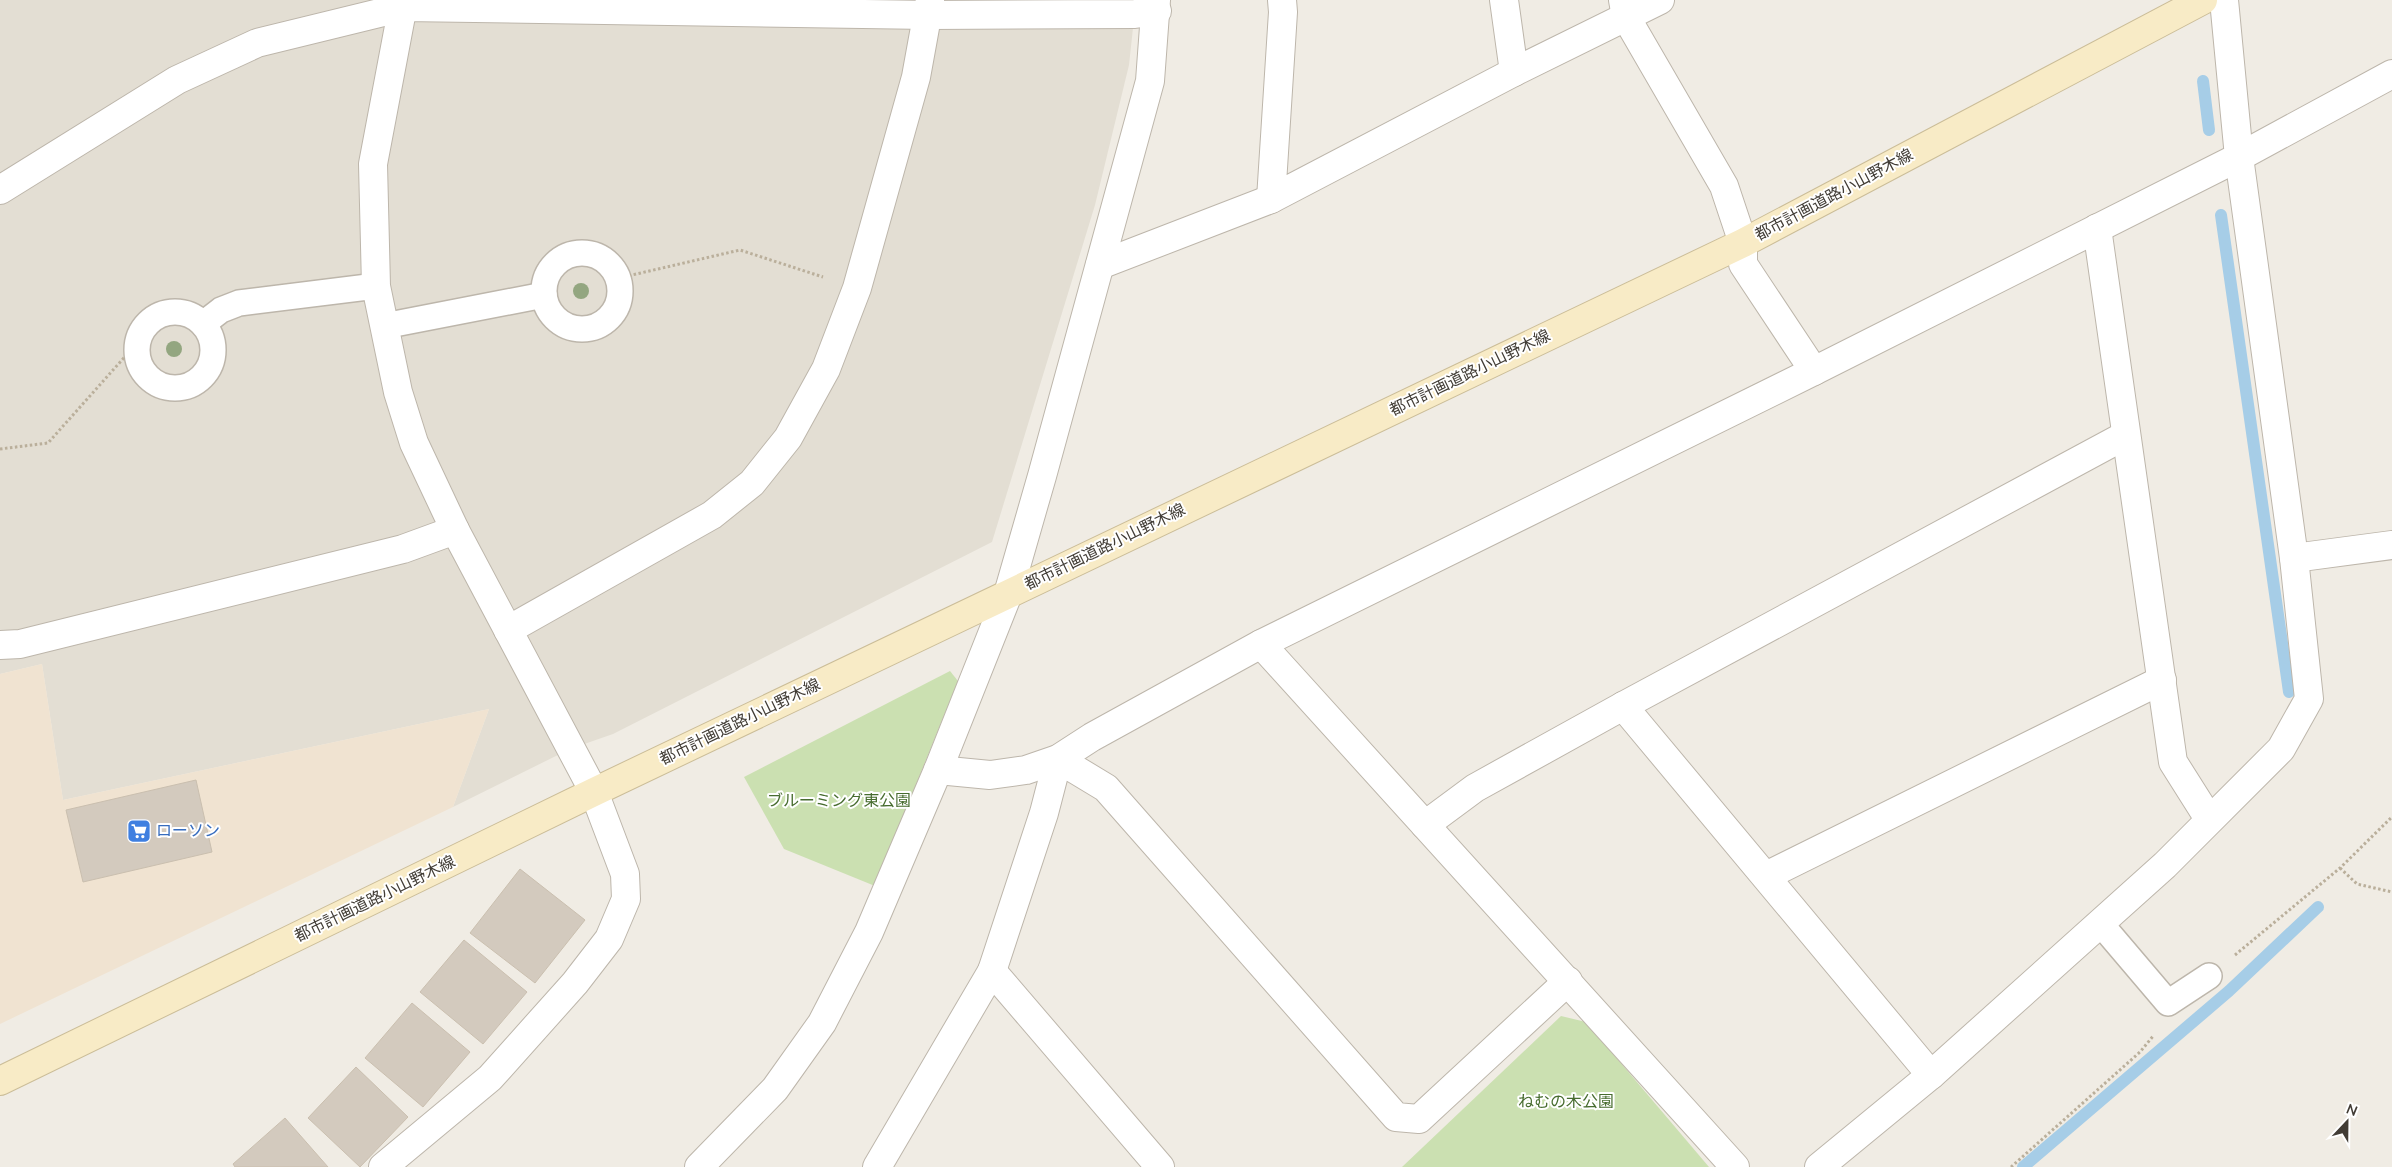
<svg xmlns="http://www.w3.org/2000/svg" width="2392" height="1167" font-family="'Nunito Sans','Noto Sans JP',sans-serif">
<style>
.residential{fill:#e3ded3}
.commercial{fill:#f0e3d1}
.green{fill:#cbe0b1}
.lines{fill:none;stroke-linecap:round;stroke-linejoin:round}
.stream{stroke:#a6cde7;stroke-width:12}
.building{fill:#d3cabe;stroke:#cabfaf}
.lane-casing{stroke:#bdb6ab;stroke-width:28}
.street-casing{stroke:#bdb6ab;stroke-width:30}
.secondary-casing{stroke:#cbbd98;stroke-width:30}
.path{stroke:#baaf9b;stroke-width:3;stroke-dasharray:2.5 2.5;stroke-linecap:butt}
.lane{stroke:#fff;stroke-width:25}
.street{stroke:#fff;stroke-width:28}
.secondary{stroke:#f8ebc6;stroke-width:28}
.tree{fill:#93a680}
.labels{text-anchor:middle;dominant-baseline:central;stroke-width:4;stroke-linejoin:round;paint-order:stroke}
.street-label{font-size:16px;fill:#413c35;stroke:#fff}
.park-label{font-size:16px;fill:#476c2f;stroke:#fff}
.shop-label{font-size:16px;fill:#366cbe;stroke:#fff;text-anchor:start}
</style>
<rect width="100%" height="100%" fill="#f0ece4"/>
<polygon class="residential" points="0,0 1136,0 1129,65 1095,205 992,542 613,734 570,749 453,807 489,709 63,800 42,664 0,674"/>
<polygon class="commercial" points="42,664 63,800 489,709 453,807 0,1024 0,674"/>
<g class="green">
<polygon points="950,671 958,681 875,886 784,849 744,777"/>
<polygon points="1561,1016 1586,1022 1709,1167 1402,1167"/>
</g>
<g class="lines">
<g class="stream">
<polyline points="2203,81 2209,130"/>
<polyline points="2221,215 2289,692"/>
<polyline points="2023,1167 2229,991 2318,907"/>
</g>
</g>
<g class="building">
<polygon points="196,780 212,852 83,882 66,810"/>
<polygon points="520,869 585,920 535,983 470,933"/>
<polygon points="464,940 527,992 483,1044 420,992"/>
<polygon points="412,1003 470,1052 423,1107 365,1058"/>
<polygon points="356,1067 408,1117 360,1167 308,1118"/>
<polygon points="285,1118 328,1167 235,1167 233,1164"/>
</g>
<g class="lines">
<g class="lane-casing">
<g id="lane">
<circle cx="582" cy="291" r="38"/>
<circle cx="175" cy="350" r="38"/>
<polyline points="203,324 221,310 239,303 376,286"/>
<polyline points="384,326 544,295"/>
<polyline points="2100,923 2168,1003 2209,976"/>
</g>
</g>
<g class="street-casing">
<g id="street">
<polyline points="404,0 373,164 376,286 398,392 414,443 455,530"/>
<polyline points="1282,0 1283,12 1271,199 1514,72 1660,0"/>
<polyline points="1504,0 1514,72"/>
<polyline points="1623,0 1626,17 1724,186 1743,243 1743,264 1814,371"/>
<polyline points="0,190 177,80 257,43 404,7 929,15 1135,14 1157,11"/>
<polyline points="2097,228 2173,762 2209,819"/>
<polyline points="1100,265 1271,199"/>
<polyline points="2294,558 2392,545"/>
<polyline points="508,630 712,515 752,483 788,438 826,369 857,288 916,77 930,0"/>
<polyline points="1261,644 1735,1167"/>
<polyline points="0,645 20,644 403,549 455,530 594,792 625,874 626,899 609,939 575,983 490,1078 383,1167"/>
<polyline points="1623,706 1931,1075"/>
<polyline points="938,770 990,775 1026,770 1058,759 1092,737 1261,644 1814,371 2239,157 2392,74"/>
<polyline points="1425,825 1475,788 1623,706 2126,435"/>
<polyline points="1766,876 2162,680"/>
<polyline points="992,971 1160,1167"/>
<polyline points="699,1167 775,1089 822,1023 869,932 938,770 1008,594 1042,476 1150,81 1156,0"/>
<polyline points="877,1167 992,971 1044,813 1058,759 1106,788 1396,1117 1419,1119 1568,981"/>
<polyline points="1819,1167 1931,1075 2165,865 2281,749 2309,699 2294,558 2239,157 2224,0"/>
</g>
</g>
<g class="secondary-casing">
<polyline id="secondary" points="0,1081 594,792 1743,243 2203,0"/>
</g>
<g class="path">
<polyline points="619,278 740,250 823,277"/>
<polyline points="0,449 48,443 138,342"/>
<polyline points="2340,868 2357,884 2392,892"/>
<polyline points="2235,955 2340,868 2392,817"/>
<polyline points="2011,1167 2140,1052 2154,1035"/>
</g>
<use href="#lane" class="lane"/>
<use href="#street" class="street"/>
<use href="#secondary" class="secondary"/>
</g>
<g class="tree">
<circle cx="581" cy="291" r="8"/>
<circle cx="174" cy="349" r="8"/>
</g>
<defs>
<g id="supermarket-square" transform="scale(1.25)"><rect x="-9" y="-9" width="18" height="18" rx="4" fill="#3f7fe0" stroke="#fff"/><path d="M-6-5.5h2.5l.6 2H6L4.5 2H-2.5L-4.4-4H-6ZM-1.5 3.2a1.3 1.3 0 1 0 .1 0ZM3 3.2a1.3 1.3 0 1 0 .1 0Z" fill="#fff"/></g>
</defs>
<g fill-rule="evenodd">
<use href="#supermarket-square" x="139" y="831"/>
</g>
<g class="labels">
<g class="street-label">
<text transform="translate(1834 195) rotate(-28)">都市計画道路小山野木線</text>
<text transform="translate(1470 373) rotate(-26)">都市計画道路小山野木線</text>
<text transform="translate(1105 547) rotate(-26)">都市計画道路小山野木線</text>
<text transform="translate(740 722) rotate(-26)">都市計画道路小山野木線</text>
<text transform="translate(375 899) rotate(-26)">都市計画道路小山野木線</text>
</g>
<g class="park-label">
<text x="839" y="801">ブルーミング東公園</text>
<text x="1566" y="1102">ねむの木公園</text>
</g>
<g class="shop-label">
<text x="156" y="831">ローソン</text>
</g>
</g>
<g transform="translate(2347 1122) rotate(22)" stroke="#ffffff" stroke-width="4" paint-order="stroke">
<path d="M0-4L9 19L0 12L-9 19Z" fill="#413c35"/>
<text y="-8" font-size="14" font-weight="bold" text-anchor="middle" fill="#413c35">N</text>
</g>
</svg>
